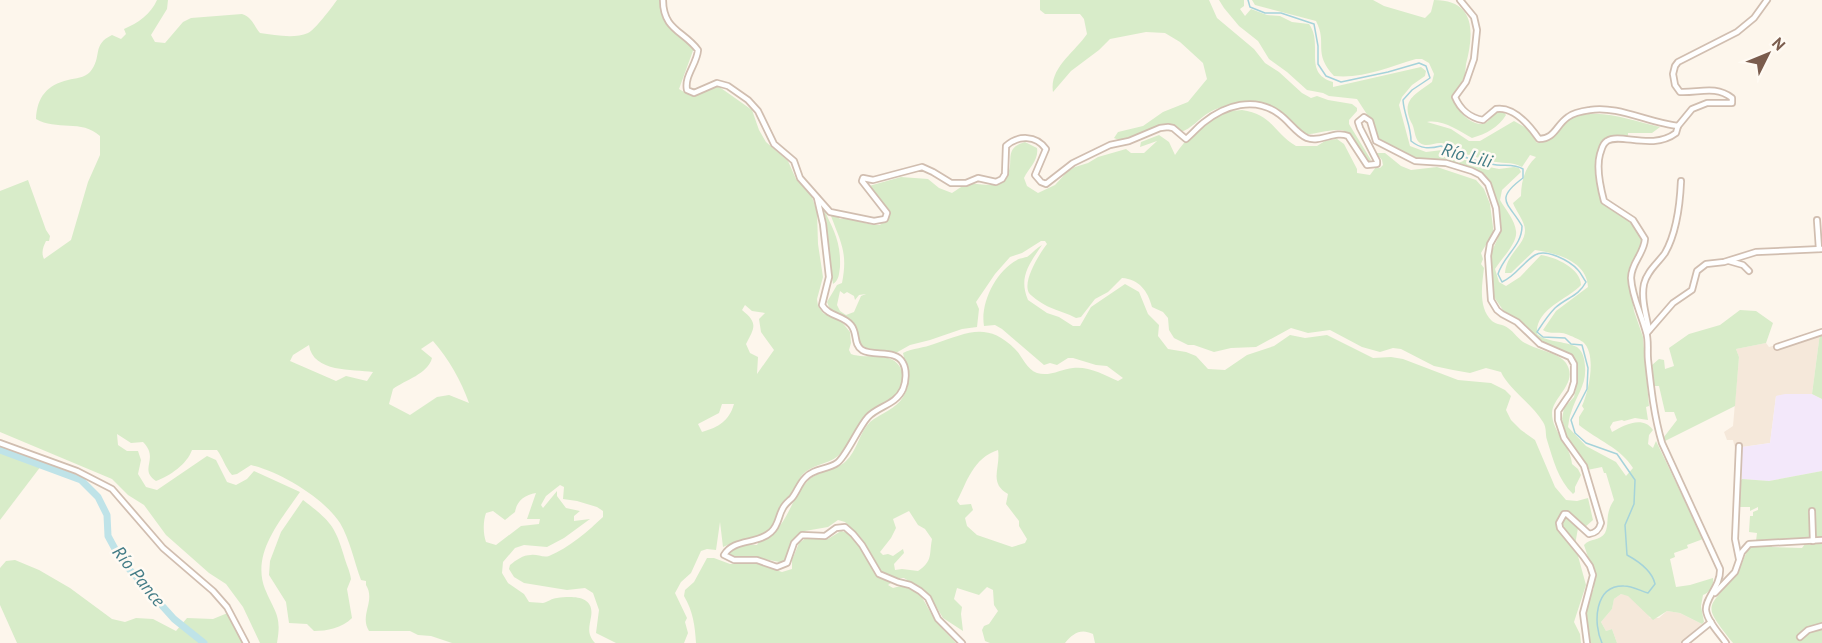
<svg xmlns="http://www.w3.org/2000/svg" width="1822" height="643" font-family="'PT Sans',sans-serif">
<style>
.residential{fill:#f5e8da}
.education{fill:#f3e8fa}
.green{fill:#d8ecc9;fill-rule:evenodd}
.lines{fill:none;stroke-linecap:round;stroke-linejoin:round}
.stream{stroke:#a5d3da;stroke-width:1.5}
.river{stroke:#bfe3e8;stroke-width:7}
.minor-casing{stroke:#d1beb0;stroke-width:8}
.minor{stroke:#fff;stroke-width:4.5}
.labels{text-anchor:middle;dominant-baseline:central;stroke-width:5;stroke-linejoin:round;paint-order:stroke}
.water-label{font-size:18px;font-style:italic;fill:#437c86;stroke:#fffaf3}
</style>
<rect width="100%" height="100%" fill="#fdf6ec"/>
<g class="residential">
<polygon points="1820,333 1812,394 1776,396 1770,443 1735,448 1733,440 1727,440 1724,432 1733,426 1739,357 1736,349 1766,343 1769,347"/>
<polygon points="1621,594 1628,595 1647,613 1650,618 1659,618 1667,611 1680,613 1702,624 1680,643 1617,643 1612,629 1606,631 1601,622 1612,609 1614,599"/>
</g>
<polygon class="education" points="1785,394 1812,394 1822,399 1822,471 1769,481 1742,479 1742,447 1770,443 1776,396"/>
<g class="green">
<path d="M157,0h11l-1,9 -16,26 4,7 10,1 18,-21 8,-4 51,-4c10,3 12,12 18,19 15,2 34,6 48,0 7,-3 24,-26 29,-33h326l9,25 22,23 -15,41 12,7 27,-10 34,24 7,20 7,12 22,19 8,18 15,15 6,18 1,32 5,33 -6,22 1,7 5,7 18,8 9,11 1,11 -2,7 2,4c15,6 42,-4 50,15 4,9 -2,28 -11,32 -10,4 -16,6 -23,14 -11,12 -17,31 -29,41 -11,9 -26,8 -36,19 -5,7 -6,14 -11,20 -4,5 -9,9 -11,15 -3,7 -3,15 -9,20 -11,9 -34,10 -48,17l-3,-25 -4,28 -9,-1 -6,2 -10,22 -10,9 -6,11 12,25 -2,4 3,11 -4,10h-68l-20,-10 3,-23 -6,-17 -8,-5 -18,2 -43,-7 -10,-6 -5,-8 1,-4c6,-5 13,-10 21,-10 6,-1 12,3 18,1 20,-8 39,-25 54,-39v-6l-6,-4 -20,-6 -14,-2 1,-12 -4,-2 -14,11 -5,9 2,3 14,-17v5l9,12 14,3 -6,5v5l16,-2 -26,19 -17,9 -23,-2 -9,3 -12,14 -1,11 6,10 16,11 5,8c4,0 10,1 14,1 5,-1 9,-5 14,-5 15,-2 38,-3 34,19 -2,11 -4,17 4,26h-143l-21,-7 -13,-1 -8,-4h-41c-10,-16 7,-30 -3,-46v-4l-5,-1c-7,-19 -11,-40 -21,-57 -17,-26 -60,-51 -89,-58l-14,9 -5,1c-7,-8 -9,-17 -15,-25 -6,0 -18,0 -25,0 -5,14 -22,26 -36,31 -18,-12 4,-22 -13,-39l-12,1 -14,-9 1,11 9,6h11l3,9 -3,14 8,13 11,3 50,-34 9,4 11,22 9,3 11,-6 7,-8 46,21c-19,28 -49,61 -35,97 10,24 17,26 12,54h-17l-17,-36 -17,-23 -17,-11 -43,-38 -22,-30 -16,-10 -16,-16 -112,-47v-241l28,-11 18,50 4,6 -1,5h-3c-3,6 -5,12 -2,18l27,-19 17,-58 12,-27v-19c-18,-17 -44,-5 -64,-17 1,-22 11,-34 32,-39 8,-2 16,-2 22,-8 13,-15 1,-27 22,-37l9,4 5,-5 -2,-5c14,-6 27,-15 33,-29zM745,305l7,6 13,2 -6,6 2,13 13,18 -17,24 1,-17 -8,-4 -4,-9c9,-17 12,-21 -4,-34zM433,341c16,18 28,40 36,62l-20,-8 -12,2 -27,18 -21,-11 4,-15c12,-9 35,-15 39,-31l-11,-9zM309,345c4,28 44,24 64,27l-6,9 -21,-5 -10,5 -46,-20 3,-6zM722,404h12c-5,17 -15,23 -32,28l-4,-8 21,-11zM536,493l-9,26h13l-1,5 -18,2 -25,19 -10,-3c-3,-8 -3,-21 0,-29l7,-2 12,9 10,-8c2,-12 10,-17 21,-19z"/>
<path d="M1209,0l8,18 37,31 11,14 14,9 23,21 9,5 6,-2 11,4 24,4 5,4v3l-8,9v4l22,36 -2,2c-7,-7 -11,-16 -16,-25 -10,-14 -32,-3 -46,-3 -10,-5 -18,-14 -26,-21 -20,-16 -49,-12 -71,-1 -10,5 -19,18 -30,20 -26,-20 -42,17 -66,6l4,-6 25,-6 20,-14 25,-10 19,-23 -4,-16 -23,-21 -15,-9 -19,-1 -36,7 -11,11 -28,21 -18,21c-4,-24 22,-40 34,-58l-3,-15 -4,-5h-35l-5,-4v-10z"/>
<path d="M1219,0h25v6l-4,3 5,7 6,-7 16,6 13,1 12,6 17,2c15,20 -7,49 24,58v5l88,-20 5,4 -1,5 -13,9 -10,12 -3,8 11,41 16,6 16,-2 14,7 28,9 15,3 15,-2 5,1 2,4 -19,18 -2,10c5,9 15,20 16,31 2,12 -15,28 -21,38l4,13 7,4 14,-9 21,-22c15,2 40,14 40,30 -14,15 -46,24 -44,49 8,8 28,7 40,13 4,3 6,7 7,12 5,25 -7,33 -13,54 -2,4 -2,9 -3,14l18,19 30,16 10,14 7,-8c-12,-20 -36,-28 -54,-43v-8l5,-8 -2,-3c7,-15 15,-52 1,-64 -4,-3 -12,-6 -17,-8 -8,-3 -16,1 -23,-4l13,-19 32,-24c-1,-26 -32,-34 -53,-37l-24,23h-6c2,-21 20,-27 20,-43 0,-8 -9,-19 -12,-27l8,-7c0,-15 4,-29 15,-39l-6,-2 -8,12c-10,-6 -21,-3 -32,-6 -11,-3 -25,-7 -36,-11 -4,-2 -7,-6 -12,-7 -7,-1 -15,5 -22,0 -6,-4 -5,-16 -9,-21 -11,-23 7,-29 21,-40l2,-8 -5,-11 -7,-4h-6c-28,8 -53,20 -82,17 -22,-24 -6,-32 -18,-55l-61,-16 -3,-5h121l11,6 41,12 6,-6 3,-12c42,0 40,33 32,64l-1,11 -12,25c4,11 22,30 34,22 6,-5 7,-10 15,-12l4,5c-7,12 -20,19 -34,23 -13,-7 -29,-19 -45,-16l24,7 18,12h11l34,-20 14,8 9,14c25,-2 17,-17 32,-24 30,-13 61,2 91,8l-8,6h-24v7l-15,-2 -13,10 -5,18 1,10 5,23 7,8 20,11 14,19 -1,12 -8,11 -4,12v9l5,30 9,26 6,69 -3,1 2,13 -13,-2 -11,3 -2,-1 -9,2 -3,5 2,5c12,-7 31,-17 41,-2l-4,5 -1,9 5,4 3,-7 47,98 -16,6 1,3 -14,5 1,4 -5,2 6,28 14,-2 23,-7c1,8 -3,14 -10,17l-2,11 3,16 -2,2 -22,-11 -13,-2 -14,9 -25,-24 -7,-2 -7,5 -2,10 -11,13 5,9 6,-2 5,14h-28l-5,-30 10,-25v-13l-10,-30c6,-7 16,-4 21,-12 5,-10 -1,-18 9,-33l-8,-27h-2l-2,-6 -15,3 -20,-32 -5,-19 2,-11 10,-11 2,-8 1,-17 -2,-9 -12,-11 -21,-9 -19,-20 -18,-10 -11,-16 -4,-42 8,-17 2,-13 -2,-14 -15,-33 -32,-16 -42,-4 -33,-21 -6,-18 -13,-20 -28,-3 -6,-3 -16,-3 -20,-18 -18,-13 -11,-18 -19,-15 -15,-18z"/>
<path d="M1242,110c30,4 32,23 54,36h21l8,-5 12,-2 7,5 13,25v4l13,2 6,-8 4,1 3,-3 -1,-5 -6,-7h9l16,13 10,4 26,-3 39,13 8,9 6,15 3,23v6l-12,20 2,6 -2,5 3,4c-2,17 -6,40 8,53 5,4 11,3 16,7 6,4 11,12 17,15 5,3 12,5 17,7 8,3 18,5 24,13 13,20 -13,33 -14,50 0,19 19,33 20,51l6,5 3,6 -6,12v5l-2,2c-15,-14 -20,-35 -26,-54 -2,-6 0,-12 -4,-18 -10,-17 -35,-34 -42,-50l-15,-4 -16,5 -17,-3 -19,-4 -33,-17 -8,-1 -13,4 -18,-5 -32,-17 -22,3 -17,-5 -35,19 -25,1 -17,4 -20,-7h-6l-14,-7 -5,-8 -1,-12 -5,-6 -11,-5c-4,-16 -13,-28 -30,-29l-14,14 -13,7 -14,18 -5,1c-9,-5 -18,-7 -27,-11 -5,-2 -17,-10 -20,-14 -7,-12 11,-40 18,-49l-2,-3h-4l-19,12 -12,4 -15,17 -19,28 3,7 -2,18 -15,2 -32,11 -20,5 -16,9 -24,-3 -10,-7 -5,-15 -26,-22 -2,-5 10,-17 5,-2c6,-30 -1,-40 -11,-67l4,-1 5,4c14,-2 25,7 40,6l8,-9 -19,-30 32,-9 27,2 11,9 13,5c5,-3 11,-8 16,-9 13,-2 26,6 36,-5 14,-14 -4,-30 21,-37l12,6c2,12 -8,20 -13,30l3,8 11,7 17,-8 12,-13 8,-5 13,-4 10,-6 28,-8 5,4h13l13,-12 -17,6 1,-5 18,-7 10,7 6,13c11,-16 28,-36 48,-43 6,-2 13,-1 19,-2zM840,291l4,3 3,-2 7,4 1,4 4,-5 7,-1 -5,2 -7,16 -8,3 -6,-4 -3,-6z"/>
<path d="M823,207c10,23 18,33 17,60 -1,7 -1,13 -7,17l-6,-35v-25z"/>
<path d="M1042,245c-12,18 -24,32 -14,55l19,13 12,4 14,9h7l11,-19 34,-23 14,8 9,22 11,11 -1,11 10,13 18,3 10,4 12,13 17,1 22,-15 27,-9 16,-11 15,3 22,-3 46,23 18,-1 12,2 55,21 33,3 14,7 6,6 -5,14 5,10 10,10 14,10 20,47 11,13 11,1 11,-3 5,22 -9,8h-6l-3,17 11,40 -12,37 6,12 1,9h-486l-2,-9c-12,-6 -20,-1 -28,9h-75l-5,-2 -3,-11 2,-4 5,-2 9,-13 -4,-6 -1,-15 -6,-3 -8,8 -22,-7 -3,11 8,8 -1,7 2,17 -20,-13 -12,-20 -10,-9 -17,-11h-10l-11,-6 -5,-4 -16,-29 -17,-17 -7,-2 -10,7 -23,4 -12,9 -2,12 -7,11 -25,-5h-29l-4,-5c9,-7 20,-9 31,-8l2,-3c29,-13 28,-37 47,-59 10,-13 29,-11 40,-22 11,-10 13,-28 24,-39 10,-8 27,-14 33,-25 10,-15 3,-29 0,-44 10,-5 21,-5 31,-9 33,-11 53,-23 81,5 8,8 11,20 22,24 12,4 25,-4 36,-5 15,-2 32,7 45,13l5,-3 -16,-12 -11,-1 -23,-7h-5l-11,7 -7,-2 -6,2 -42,-36 -7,-4 -11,1c-4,-23 12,-55 33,-66 1,-1 9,-3 10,-3 5,-3 9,-9 15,-12zM998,450c3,17 -10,33 10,44l-2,10 13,17v5l8,13 -2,4 -13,4 -35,-12 -10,-9 -2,-8 8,-8 -2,-6 -11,1 -3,-4c10,-19 16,-43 41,-51zM909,511l9,14 7,4 7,10c-3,16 1,22 -14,32l-16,-2 -7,1 -1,-6 10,-11 -1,-4 -10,7 -5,-2 -5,1 -3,-3 11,-14 5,-10 -3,-9z"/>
<polygon points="1740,310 1756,311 1773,323 1766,343 1736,349 1739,357 1735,406 1665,441 1664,437 1677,420 1674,412 1665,412 1659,386 1654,386 1652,365 1659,359 1664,360 1665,369 1674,366 1669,348 1689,334 1720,325"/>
<polygon points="1822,332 1822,399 1812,394 1820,333"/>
<polygon points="0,450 41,466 0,520"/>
<polygon points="1822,471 1822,538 1789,541 1768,539 1756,541 1757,533 1749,532 1750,516 1753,516 1753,512 1758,510 1758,507 1750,511 1750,507 1738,507 1738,484 1742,479 1769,481"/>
<path d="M303,500c26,20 32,25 41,56 2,8 6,15 7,23l-4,10 5,29c-10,10 -25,13 -38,13l-7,-7 -18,-1 -3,-21 -17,-27 1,-14 11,-29z"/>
<path d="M841,531l7,2 6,4 28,40 9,6 -3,2 5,3c27,-7 30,14 41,30 6,9 15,17 22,25h-260c-1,-17 -3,-32 -12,-47l1,-6 9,-8 13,-24h7l16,6 22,-2 30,10 10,-3v-9l7,-17 7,-5 22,1z"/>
<path d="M1770,542l2,5 30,1 3,-4 17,-2v101h-89c-32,-41 -26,-32 3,-69 7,-9 8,-20 15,-29z"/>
<polygon points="15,560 39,570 70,588 112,619 125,622 136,618 153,619 176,631 187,618 213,619 230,612 246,643 17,643 0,605 0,568 6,561"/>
</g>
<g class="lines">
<path class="stream" d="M1248,0l2,7 15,6h16l33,11 4,22v18l8,12 15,6 47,-10 31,-9 7,3 4,12 -18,12 -9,10c1,15 8,26 8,41 10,8 18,8 30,5 15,9 33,15 50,18 12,3 22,-1 32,5v9c-30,22 -14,25 -1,48 0,20 -18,29 -24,48l4,8c14,-6 20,-19 33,-27 11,-7 35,6 43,15 3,3 5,8 8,12 -8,15 -19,15 -31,26 -7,7 -12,15 -18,24l6,5 22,1 6,6 11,1 6,23 -1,21 -16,31 4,13 11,10 31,11 18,26 -1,24 -9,21 2,30c11,6 25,15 28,29l-7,9c-7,-2 -16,-7 -24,-7 -30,-1 -31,38 -22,57"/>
<polyline class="river" points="0,450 81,480 98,497 107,515 108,536 121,560 174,619 204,643"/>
<g class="minor-casing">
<g id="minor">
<path d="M663,0c0,30 21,31 35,50 -1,14 -14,26 -11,40l7,3 23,-10 11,3 20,14 10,11 16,33 20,17 6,17 30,34 44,9 11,-2 2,-6 -25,-32 1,-3 10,2 49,-13 11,5 18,11h15l12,-5 18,4 6,-3 3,-5 1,-28c12,-11 30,-11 40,3l-11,26 6,7 5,2 27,-21 37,-18 19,-4 31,-13 8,-1 5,1 13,11c6,-5 11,-11 17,-16 22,-18 52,-27 76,-9 10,7 17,19 28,24 14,5 28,-8 41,-2l19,29 10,-1v-3l-17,-33 -2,-6 6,-5 6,4 6,20 39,20 31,2 26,8 8,4 8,9 8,24 2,22 -8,14 -2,12 3,44 6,10 5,4 15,8 23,22 30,13 4,7v18l-3,10 -13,19v9l6,18 20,28 17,57c-2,7 -5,10 -12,11l-22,-20h-3l-5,9 1,5 23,28 7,10 3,9 -10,38 4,30"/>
<path d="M1460,0l14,17 3,13 -3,29 -8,23 -11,15c5,12 15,21 28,23l13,-11c18,-3 34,17 43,30 16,0 17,-14 29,-22 5,-4 15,-6 22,-7 26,-5 60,13 88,16"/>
<path d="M817,198l6,26 6,53 -7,28c7,12 21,10 29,20 7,8 2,19 11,25 12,7 34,-1 41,13 4,7 3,19 0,26 -7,16 -25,17 -35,28 -10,11 -22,40 -31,46 -10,7 -23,5 -32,15 -6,6 -8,14 -13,20 -3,3 -7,6 -9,10 -5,8 -4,17 -12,24 -14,13 -37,6 -47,23l10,5h23l20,7 10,-4 7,-20 8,-8 23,1 11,-8 9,-1 8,7 9,11 17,29 19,8 12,3 10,6 8,7 10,21 24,24"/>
<polyline points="1817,220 1819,249"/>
<polyline points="1729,261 1743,265 1749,271"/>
<path d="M1649,330c-3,-15 -8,-32 -5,-46 3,-13 14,-21 21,-31 12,-21 15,-49 16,-72"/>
<polyline points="1647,333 1673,303 1692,290 1697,271 1706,264 1724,262 1756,252 1822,249"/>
<polyline points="1777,347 1822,332"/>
<polyline points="0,443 77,471 112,489 163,548 213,591 227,607 246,643"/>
<polyline points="1812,511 1813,541"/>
<polyline points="1739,559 1735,539 1739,446"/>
<polyline points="1715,593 1735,572 1742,552 1749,544 1822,540"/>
<polyline points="1800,637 1808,630 1822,626"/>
<polyline points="1685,643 1711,622"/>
<path d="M1726,643c-6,-9 -19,-22 -20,-33 -1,-12 15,-24 14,-41l-58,-126c-8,-27 -11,-55 -14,-83 -1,-9 1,-20 -2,-28 -5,-19 -14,-35 -15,-54 0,-15 13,-24 14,-39l-12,-19 -29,-19c-4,-15 -8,-33 -4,-47 2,-5 2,-10 7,-13 13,-9 45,10 69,-8l2,-7 14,-17 15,-6h25v-5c-17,-13 -33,-5 -52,-6l-5,-7 -2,-11 2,-8 3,-4 59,-30 17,-14 13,-18"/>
</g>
</g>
<use href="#minor" class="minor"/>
</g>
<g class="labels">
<g class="water-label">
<text transform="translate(1467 155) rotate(15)">Río Lili</text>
<text transform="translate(139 576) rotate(51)">Río Pance</text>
</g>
</g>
<g transform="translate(1768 54) rotate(47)" stroke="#fffaf3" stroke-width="4.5" paint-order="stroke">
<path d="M0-4.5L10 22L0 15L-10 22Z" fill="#7a5c4d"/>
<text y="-9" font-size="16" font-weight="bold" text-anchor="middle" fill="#7a5c4d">N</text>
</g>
</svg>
